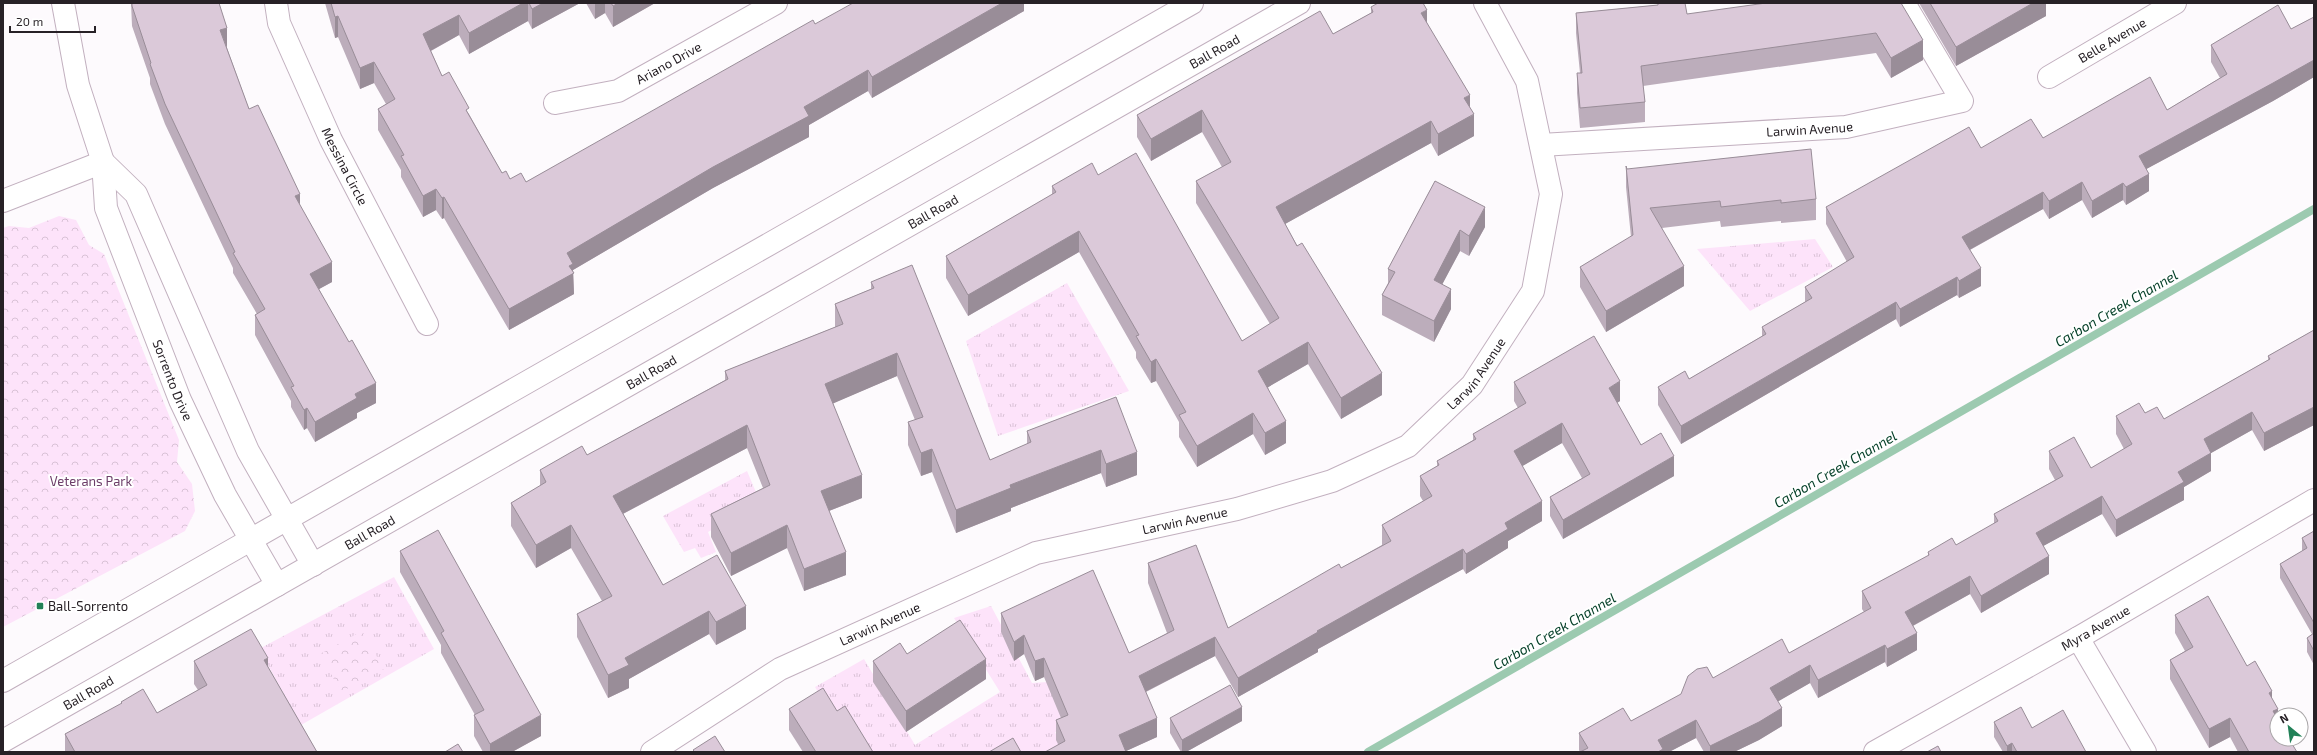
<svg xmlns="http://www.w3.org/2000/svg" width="2317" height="755" font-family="'Exo 2',sans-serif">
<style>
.grass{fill:url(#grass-tufts)}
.park{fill:url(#park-crowns)}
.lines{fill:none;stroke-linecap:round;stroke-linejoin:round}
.stream{stroke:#9ccab0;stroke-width:8}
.street-casing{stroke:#c2b0bf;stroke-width:24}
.secondary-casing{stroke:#c2b0bf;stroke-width:24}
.primary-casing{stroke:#c2b0bf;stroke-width:24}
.street{stroke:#fff;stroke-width:22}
.secondary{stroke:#fff;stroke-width:22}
.primary{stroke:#fff;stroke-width:22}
.wall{fill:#bcadbb}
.shaded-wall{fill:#998d98}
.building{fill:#dbc9d9;stroke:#998d98}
.poi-dot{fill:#228158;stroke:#fff;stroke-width:1.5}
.labels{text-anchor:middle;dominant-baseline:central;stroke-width:4;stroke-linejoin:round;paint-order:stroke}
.street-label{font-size:13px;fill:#272126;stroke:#fff}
.park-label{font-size:13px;fill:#6d3e69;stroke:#fff}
.poi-label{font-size:13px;fill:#272126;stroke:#fff;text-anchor:start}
.water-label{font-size:14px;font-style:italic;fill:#003d25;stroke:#fff}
</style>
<defs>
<pattern id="grass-tufts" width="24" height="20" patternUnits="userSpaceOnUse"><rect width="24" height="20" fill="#fde3fa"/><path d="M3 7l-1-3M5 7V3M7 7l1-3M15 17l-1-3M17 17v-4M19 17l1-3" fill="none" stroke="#d9c2d6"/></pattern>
<pattern id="park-crowns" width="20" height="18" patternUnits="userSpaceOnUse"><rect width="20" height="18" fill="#fde3fa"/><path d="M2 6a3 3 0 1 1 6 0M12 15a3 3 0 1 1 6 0" fill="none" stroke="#d9c2d6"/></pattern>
</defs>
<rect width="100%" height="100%" fill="#fdfafd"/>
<g class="grass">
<polygon points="1815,239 1833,267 1750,311 1697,249"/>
<polygon points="1067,283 1129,391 998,436 966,341"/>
<polygon points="747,471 761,504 708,532 716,552 701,558 695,548 684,552 663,516"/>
<polygon points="394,577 434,649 301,725 259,649"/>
<polygon points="991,606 1032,683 1048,682 1066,731 1055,732 1064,752 855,752 815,687 864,659 915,745 1000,692 954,618"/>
</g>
<g class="park">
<polygon points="59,216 76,220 89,245 104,254 179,440 177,462 192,484 195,511 185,531 3,627 3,228 9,226 29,228"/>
<polygon points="362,631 384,669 341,692 320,654"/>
</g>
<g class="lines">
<polyline class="stream" points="1368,752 2314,209"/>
<g class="street-casing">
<g id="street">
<path id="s1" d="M276,3l3,20 52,117 96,184"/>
<path id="s2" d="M2049,77l126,-74"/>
<path id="s3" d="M555,103l63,-12 158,-88"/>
<path id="s4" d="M1541,145l305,-18 116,-26 -58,-98"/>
<polyline points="3,201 103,162"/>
<polyline points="2078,638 2145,752"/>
<path id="s5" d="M652,752l128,-83 256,-116 201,-44 95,-28 76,-35 64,-61 61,-94 18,-97 -24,-113 -42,-78"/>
<path id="s6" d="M1875,752l203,-114 236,-138"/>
</g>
</g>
<g class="secondary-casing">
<g id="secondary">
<path id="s7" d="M63,3l15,82 25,77 3,46 74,192 45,95 52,90"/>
<polyline points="103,162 136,194 248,451 313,565"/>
</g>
</g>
<g class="primary-casing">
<g id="primary">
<polyline points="3,681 1192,3"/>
<path id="s8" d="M3,741l1296,-738"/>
</g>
</g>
<use href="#street" class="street"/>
<use href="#secondary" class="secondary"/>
<use href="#primary" class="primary"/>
</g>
<g class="wall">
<polygon points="131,3 219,3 227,48 249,109 300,206 332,282 319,289 376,403 357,413 357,418 315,442 307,428 304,430 291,407 291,401 255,335 255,315 257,314 233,273 233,268 165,124 150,84 150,78 132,26"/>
<polygon points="325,3 580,3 532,29 528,21 469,54 459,35 431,51 442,76 469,114 502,173 510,179 526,182 815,24 1024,3 1024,11 872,98 868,91 809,125 809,137 713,188 573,270 574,294 509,330 444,218 442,219 436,210 423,217 401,177 401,170 378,130 378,109 386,104 374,83 360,89 338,37 335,38"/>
<polygon points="586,3 655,3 613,27 605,13 595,19"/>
<polygon points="1658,3 1687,14 1901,3 1923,60 1891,78 1876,53 1643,86 1645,102 1645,122 1580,128 1577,93 1577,73 1580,73 1576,33 1576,13 1658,5"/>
<polygon points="1919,3 2046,3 2046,16 1956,66"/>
<polygon points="1371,7 1427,23 1470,107 1474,136 1438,156 1431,143 1285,224 1382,395 1341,419 1308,364 1268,387 1286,443 1265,455 1253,434 1197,467 1179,437 1179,422 1156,381 1151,383 1136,358 1136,352 1079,252 968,316 946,278 946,256 1052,195 1052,186 1098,175 1242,341 1270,324 1196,203 1196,181 1222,167 1202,132 1151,161 1137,137 1137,115 1333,34 1371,13"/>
<polygon points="2314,17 2314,77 2273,101 2146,169 2149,191 2126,205 2123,200 2092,218 2082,200 2049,219 2043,209 1970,250 1981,286 1959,298 1957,295 1900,327 1896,319 1681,444 1658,405 1658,387 1689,379 1762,336 1762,327 1805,302 1805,287 1847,262 1826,224 1826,207 1981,148 2043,138 2167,110 2220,78 2211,62 2211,45 2291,29"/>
<polygon points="1626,166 1627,169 1816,199 1816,220 1781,223 1781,221 1721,227 1720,221 1662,228 1684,286 1606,332 1580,287 1580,267 1631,237 1626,187"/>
<polygon points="1435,181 1485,227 1469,256 1460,251 1442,284 1451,309 1434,342 1382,315 1382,295 1388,283 1388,269"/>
<polygon points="871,282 990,460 1027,444 1027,431 1116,397 1137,475 1106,487 1101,473 1011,508 1011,511 956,533 932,472 921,476 908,445 908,422 915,420 897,376 833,403 862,498 829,511 846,575 804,591 787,548 731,576 711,537 711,514 763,488 747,448 623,514 663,585 746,629 716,645 709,634 629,679 629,688 608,698 577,637 577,614 602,601 571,548 536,568 511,526 511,503 540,486 540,470 587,455 725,380 725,371 835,327 835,304 871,289"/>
<polygon points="2314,330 2314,425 2264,451 2252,430 2211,453 2211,471 2184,487 2184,500 2116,537 2102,514 2043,546 2049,574 1981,613 1970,594 1913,626 1917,650 1887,667 1885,662 1818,698 1810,683 1778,701 1782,726 1759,740 1734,752 1704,752 1696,738 1669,752 1580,752 1579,750 1579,733 1631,721 1713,678 1789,653 1864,612 1862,609 1862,591 1928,556 1928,552 1956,545 1994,524 1994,514 2055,480 2049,469 2049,451 2091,468 2124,449 2116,434 2116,416 2145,413 2164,419 2268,360 2268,356"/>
<polygon points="1514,382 1620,401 1617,403 1641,445 1674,476 1563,539 1550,516 1550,497 1582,478 1562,443 1522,466 1542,521 1508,541 1508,548 1466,574 1463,569 1318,649 1318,652 1238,697 1215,656 1146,692 1157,737 1126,751 1058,744 1056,740 1056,720 1061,718 1044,677 1035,681 1024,654 1014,661 1001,632 1001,613 1129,653 1167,633 1148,583 1148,563 1228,628 1341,568 1382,545 1382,525 1423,501 1420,496 1420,476 1437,466 1437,461 1473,440 1473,434 1518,408 1514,401"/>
<polygon points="2314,531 2314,665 2307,652 2307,638 2312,634 2280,578 2280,564 2302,551 2302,538"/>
<polygon points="400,551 541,736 512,752 483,752 474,736 474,715 475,715 441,653 441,645 400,572"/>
<polygon points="2175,615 2247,666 2272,699 2278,715 2277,739 2297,752 2238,752 2230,737 2209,748 2170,679 2170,660 2185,651 2175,633"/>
<polygon points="907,654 986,679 906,732 873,682 873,661"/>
<polygon points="194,661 268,667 317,752 65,752 65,734 121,704 121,702 157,713 198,690 194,684"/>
<polygon points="789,709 837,711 873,752 803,752 789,730"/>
<polygon points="1170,718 1242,721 1186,752 1181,752 1170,733"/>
<polygon points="1994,722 2032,728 2086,752 2003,752 1994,737"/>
</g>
<g class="shaded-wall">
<polygon points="523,3 528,3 528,21 469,54 469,33"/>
<polygon points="543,3 580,3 532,29 532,9"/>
<polygon points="595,3 605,3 605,13 595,19"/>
<polygon points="618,3 655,3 613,27 613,6"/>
<polygon points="1002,3 1024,3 1024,11 872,98 872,77"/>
<polygon points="2033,3 2046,3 2046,16 1956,66 1956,47"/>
<polygon points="1427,10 1427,32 1421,13"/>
<polygon points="459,15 459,35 423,55 423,34"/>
<polygon points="338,16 338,37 335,38 335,17"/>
<polygon points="227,28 227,48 220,30"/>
<polygon points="1923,40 1923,60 1891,78 1891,58"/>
<polygon points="2314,60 2314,77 2273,101 2139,173 2139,156"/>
<polygon points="374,62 374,83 360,89 360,68"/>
<polygon points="868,70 868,91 809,125 809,137 713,188 573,270 574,294 509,330 509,309 567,253 804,107"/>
<polygon points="1470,95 1470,117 1474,114 1474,136 1438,156 1438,134 1464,98"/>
<polygon points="1202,110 1202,132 1151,161 1151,139"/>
<polygon points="1431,121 1431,143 1276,229 1276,207"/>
<polygon points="2149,174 2149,191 2126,205 2126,187"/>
<polygon points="2082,182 2082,200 2049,219 2049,201"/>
<polygon points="2123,183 2123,200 2092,218 2092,201"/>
<polygon points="436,189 436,210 423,217 423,196"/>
<polygon points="2043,192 2043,209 1962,254 1962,237"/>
<polygon points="300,194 300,214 295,196"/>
<polygon points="444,197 444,218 442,219 442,198"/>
<polygon points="1485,207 1485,227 1469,256 1469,236"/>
<polygon points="1460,230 1460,251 1434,300 1434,280"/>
<polygon points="1079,231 1079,252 968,316 968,295"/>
<polygon points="332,262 332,282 310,294 310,274"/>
<polygon points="1684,266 1684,286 1606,332 1606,311"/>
<polygon points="1981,268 1981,286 1959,298 1959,281"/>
<polygon points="1957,277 1957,295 1900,327 1900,309"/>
<polygon points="1451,289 1451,309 1434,342 1434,321"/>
<polygon points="1896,302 1896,319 1681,444 1681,426"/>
<polygon points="1308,342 1308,364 1258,393 1258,371"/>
<polygon points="897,353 897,376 825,407 825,384"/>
<polygon points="1156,359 1156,381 1151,383 1151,362"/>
<polygon points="1382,373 1382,395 1341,419 1341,398"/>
<polygon points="1620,381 1620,401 1609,408 1609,388"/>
<polygon points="376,383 376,403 357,413 357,418 315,442 315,422 355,394"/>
<polygon points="2314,407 2314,425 2264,451 2264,433"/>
<polygon points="307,408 307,428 304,430 304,410"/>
<polygon points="2252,412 2252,430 2204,457 2204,439"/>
<polygon points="1253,413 1253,434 1197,467 1197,446"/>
<polygon points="1286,421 1286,443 1265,455 1265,433"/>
<polygon points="1562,423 1562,443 1514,471 1514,451"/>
<polygon points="747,425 747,448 613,519 613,496"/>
<polygon points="932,449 932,472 921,476 921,453"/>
<polygon points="1101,450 1101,473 1011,508 1011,511 956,533 956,510 1010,485"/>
<polygon points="1137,452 1137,475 1106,487 1106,464"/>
<polygon points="2211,453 2211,471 2184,487 2184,500 2116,537 2116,520 2178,472"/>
<polygon points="1674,456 1674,476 1563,539 1563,520"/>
<polygon points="862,475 862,498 821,514 821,491"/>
<polygon points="2102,496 2102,514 2036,550 2036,533"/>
<polygon points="1542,501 1542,521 1508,541 1508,548 1466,574 1466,554 1505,523"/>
<polygon points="571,525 571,548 536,568 536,545"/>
<polygon points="787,525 787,548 731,576 731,553"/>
<polygon points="1463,549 1463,569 1318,649 1318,652 1238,697 1238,678 1317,631"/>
<polygon points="846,552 846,575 804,591 804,569"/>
<polygon points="2049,556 2049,574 1981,613 1981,596"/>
<polygon points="1970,576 1970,594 1905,630 1905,612"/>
<polygon points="746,606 746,629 716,645 716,622"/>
<polygon points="709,611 709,634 629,679 629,688 608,698 608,675 625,658"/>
<polygon points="1917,633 1917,650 1887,667 1887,649"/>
<polygon points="1024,635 1024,654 1014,661 1014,642"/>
<polygon points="1215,637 1215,656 1139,695 1139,676"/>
<polygon points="1885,645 1885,662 1818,698 1818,680"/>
<polygon points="268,658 268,680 264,660"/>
<polygon points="1044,658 1044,677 1035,681 1035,661"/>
<polygon points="986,659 986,679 906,732 906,711"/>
<polygon points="1810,665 1810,683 1770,706 1770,688"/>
<polygon points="2272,691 2272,710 2269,693"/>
<polygon points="1242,707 1242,721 1186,752 1182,752 1182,740"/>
<polygon points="1782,708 1782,726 1759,740 1734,752 1710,752 1710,746"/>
<polygon points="2278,709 2278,715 2277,715 2277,728 2273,711"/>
<polygon points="541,715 541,736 512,752 490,752 490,744"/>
<polygon points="1157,718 1157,737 1124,752 1119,735"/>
<polygon points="2230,718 2230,737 2209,748 2209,729"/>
<polygon points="1696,720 1696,738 1669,752 1658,752 1658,740"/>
<polygon points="2012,743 2012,752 2007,752 2007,746"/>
</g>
<g class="building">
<polygon points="132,3 219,3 227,28 220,30 249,109 258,105 300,194 295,196 332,262 310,274 349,342 352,340 376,383 355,394 357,398 315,422 307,408 304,410 291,387 294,386 255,315 265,309 233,253 235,252 165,104 150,64 151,63 132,6"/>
<polygon points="331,3 523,3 469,33 459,15 423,34 442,76 449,72 469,108 466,110 502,173 506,171 510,179 521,173 526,182 813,20 815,24 853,3 1002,3 872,77 868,70 804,107 809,116 713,167 567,253 573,264 569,266 574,273 509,309 444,197 442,198 436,189 423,196 401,156 404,155 378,109 395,99 374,62 360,68 338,16 335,17"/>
<polygon points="529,3 543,3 532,9"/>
<polygon points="611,3 618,3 613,6"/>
<polygon points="1378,3 1423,3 1427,10 1421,13 1470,95 1464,98 1474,114 1438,134 1431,121 1276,207 1297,246 1302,243 1382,373 1341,398 1308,342 1258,371 1286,421 1265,433 1253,413 1197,446 1179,415 1186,412 1156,359 1151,362 1136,336 1139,335 1079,231 968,295 946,256 1056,192 1052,186 1092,163 1098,175 1136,153 1242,341 1279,318 1196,181 1231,162 1202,110 1151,139 1137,115 1320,11 1333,34 1373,12 1371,7"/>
<polygon points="1658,3 1685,3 1687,14 1766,3 1901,3 1923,40 1891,58 1876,33 1641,66 1645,102 1580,108 1577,73 1582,73 1576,13 1658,5"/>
<polygon points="1930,3 2033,3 1956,47"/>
<polygon points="2278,5 2291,29 2314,17 2314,60 2273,83 2139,156 2149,174 2126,187 2123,183 2092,201 2082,182 2049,201 2043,192 1962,237 1981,268 1959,281 1957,277 1900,309 1896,302 1681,426 1658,387 1685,371 1689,379 1766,334 1762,327 1812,298 1805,287 1854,257 1826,207 1969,127 1981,148 2031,119 2043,138 2150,77 2167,110 2227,74 2211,45"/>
<polygon points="1811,149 1816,199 1781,203 1781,200 1721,207 1720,201 1650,208 1684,266 1606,311 1580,267 1633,235 1626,166 1627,169"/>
<polygon points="1435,181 1485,207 1469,236 1460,230 1434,280 1451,289 1434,321 1382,295 1395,272 1388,269"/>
<polygon points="912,265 990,460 1031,442 1027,431 1116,397 1137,452 1106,464 1101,450 1010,485 1011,488 956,510 932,449 921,453 908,422 923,417 897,353 825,384 862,475 821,491 846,552 804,569 787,525 731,553 711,514 770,485 747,425 613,496 663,585 717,555 746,606 716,622 709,611 625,658 629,665 608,675 577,614 612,596 571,525 536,545 511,503 546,482 540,470 582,446 587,455 728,379 725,371 843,324 835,304 874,288 871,282"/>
<polygon points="2314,330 2314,407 2264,433 2252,412 2204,439 2211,453 2178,472 2184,482 2116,520 2102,496 2036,533 2049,556 1981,596 1970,576 1905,612 1917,633 1887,649 1885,645 1818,680 1810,665 1770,688 1782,708 1759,722 1710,746 1696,720 1658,740 1663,749 1658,752 1580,752 1588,748 1579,733 1623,708 1631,721 1681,694 1688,676 1697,669 1707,667 1713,678 1782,639 1789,653 1871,608 1862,591 1929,555 1928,552 1952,538 1956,545 1998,521 1994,514 2063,476 2049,451 2074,437 2091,468 2132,444 2116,416 2139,403 2145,413 2157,407 2164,419 2270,359 2268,356"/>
<polygon points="1594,336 1620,381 1609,388 1641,445 1661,433 1674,456 1563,520 1550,497 1590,474 1562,423 1514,451 1542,501 1505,523 1508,529 1466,554 1463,549 1317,631 1318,632 1238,678 1215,637 1139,676 1157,718 1119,735 1126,752 1045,752 1065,741 1056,720 1068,715 1044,658 1035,661 1024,635 1014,642 1001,613 1093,570 1129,653 1174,630 1148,563 1196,545 1228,628 1339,564 1341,568 1391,541 1382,525 1432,496 1420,476 1439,465 1437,461 1476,439 1473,434 1526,403 1514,382"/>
<polygon points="438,530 541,715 490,744 474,715 484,710 441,633 444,631 400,551"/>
<polygon points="2314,531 2314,623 2280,564 2307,548 2302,538"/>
<polygon points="2208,596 2247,666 2255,661 2272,691 2269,693 2278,709 2273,711 2277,718 2277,739 2289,739 2297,752 2249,752 2230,718 2209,729 2170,660 2193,647 2175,615"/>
<polygon points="960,620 986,659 906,711 873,661 900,643 907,654"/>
<polygon points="251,629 268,658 264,660 317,752 75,752 65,734 122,703 121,702 143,689 157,713 207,685 194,661"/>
<polygon points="2314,633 2314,651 2307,638"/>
<polygon points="1230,685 1242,707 1182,740 1170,718"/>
<polygon points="823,688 837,711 845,706 873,752 816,752 789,709"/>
<polygon points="2021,707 2032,728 2063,710 2086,752 2017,752 2012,743 2007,746 1994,722"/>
<polygon points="715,736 725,752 695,752 693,750"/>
<polygon points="1013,738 1021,752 989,752"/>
<polygon points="458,744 463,752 445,752"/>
<polygon points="1938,746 1941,752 1927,752"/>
</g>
<rect class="poi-dot" x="36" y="602" width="8" height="8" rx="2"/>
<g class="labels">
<g class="street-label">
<text stroke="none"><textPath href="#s2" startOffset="73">Belle Avenue</textPath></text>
<text stroke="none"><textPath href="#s8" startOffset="1394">Ball Road</textPath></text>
<text stroke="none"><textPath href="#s3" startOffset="122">Ariano Drive</textPath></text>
<text stroke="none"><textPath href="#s4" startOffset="269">Larwin Avenue</textPath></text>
<text stroke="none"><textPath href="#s1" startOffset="178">Messina Circle</textPath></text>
<text stroke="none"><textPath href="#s8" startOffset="1070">Ball Road</textPath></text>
<text stroke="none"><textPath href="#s8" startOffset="746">Ball Road</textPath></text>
<text stroke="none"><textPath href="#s5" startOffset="922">Larwin Avenue</textPath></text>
<text stroke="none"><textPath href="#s7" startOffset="395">Sorrento Drive</textPath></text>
<text stroke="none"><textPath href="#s5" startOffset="586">Larwin Avenue</textPath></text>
<text stroke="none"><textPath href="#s8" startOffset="422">Ball Road</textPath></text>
<text stroke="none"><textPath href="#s5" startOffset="262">Larwin Avenue</textPath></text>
<text stroke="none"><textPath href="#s6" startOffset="253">Myra Avenue</textPath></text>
<text stroke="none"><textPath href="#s8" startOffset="98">Ball Road</textPath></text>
</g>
<g class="park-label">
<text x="91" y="481">Veterans Park</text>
</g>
<g class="poi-label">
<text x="48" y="606">Ball-Sorrento</text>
</g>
<g class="water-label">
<text transform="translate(2116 308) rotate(-30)">Carbon Creek Channel</text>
<text transform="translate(1835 469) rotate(-30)">Carbon Creek Channel</text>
<text transform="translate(1554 631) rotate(-30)">Carbon Creek Channel</text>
</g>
</g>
<rect width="2317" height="755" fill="none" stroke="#272126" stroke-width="8"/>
<g transform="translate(2289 727) rotate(331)"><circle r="19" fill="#ffffff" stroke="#a9a6a8"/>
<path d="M0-3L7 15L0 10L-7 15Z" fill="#228158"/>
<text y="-6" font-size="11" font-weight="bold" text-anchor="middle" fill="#272126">N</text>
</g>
<path d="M10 26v6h85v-6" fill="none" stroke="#272126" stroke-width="2"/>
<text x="16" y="26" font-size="12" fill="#272126" stroke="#ffffff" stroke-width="3" paint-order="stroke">20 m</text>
</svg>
